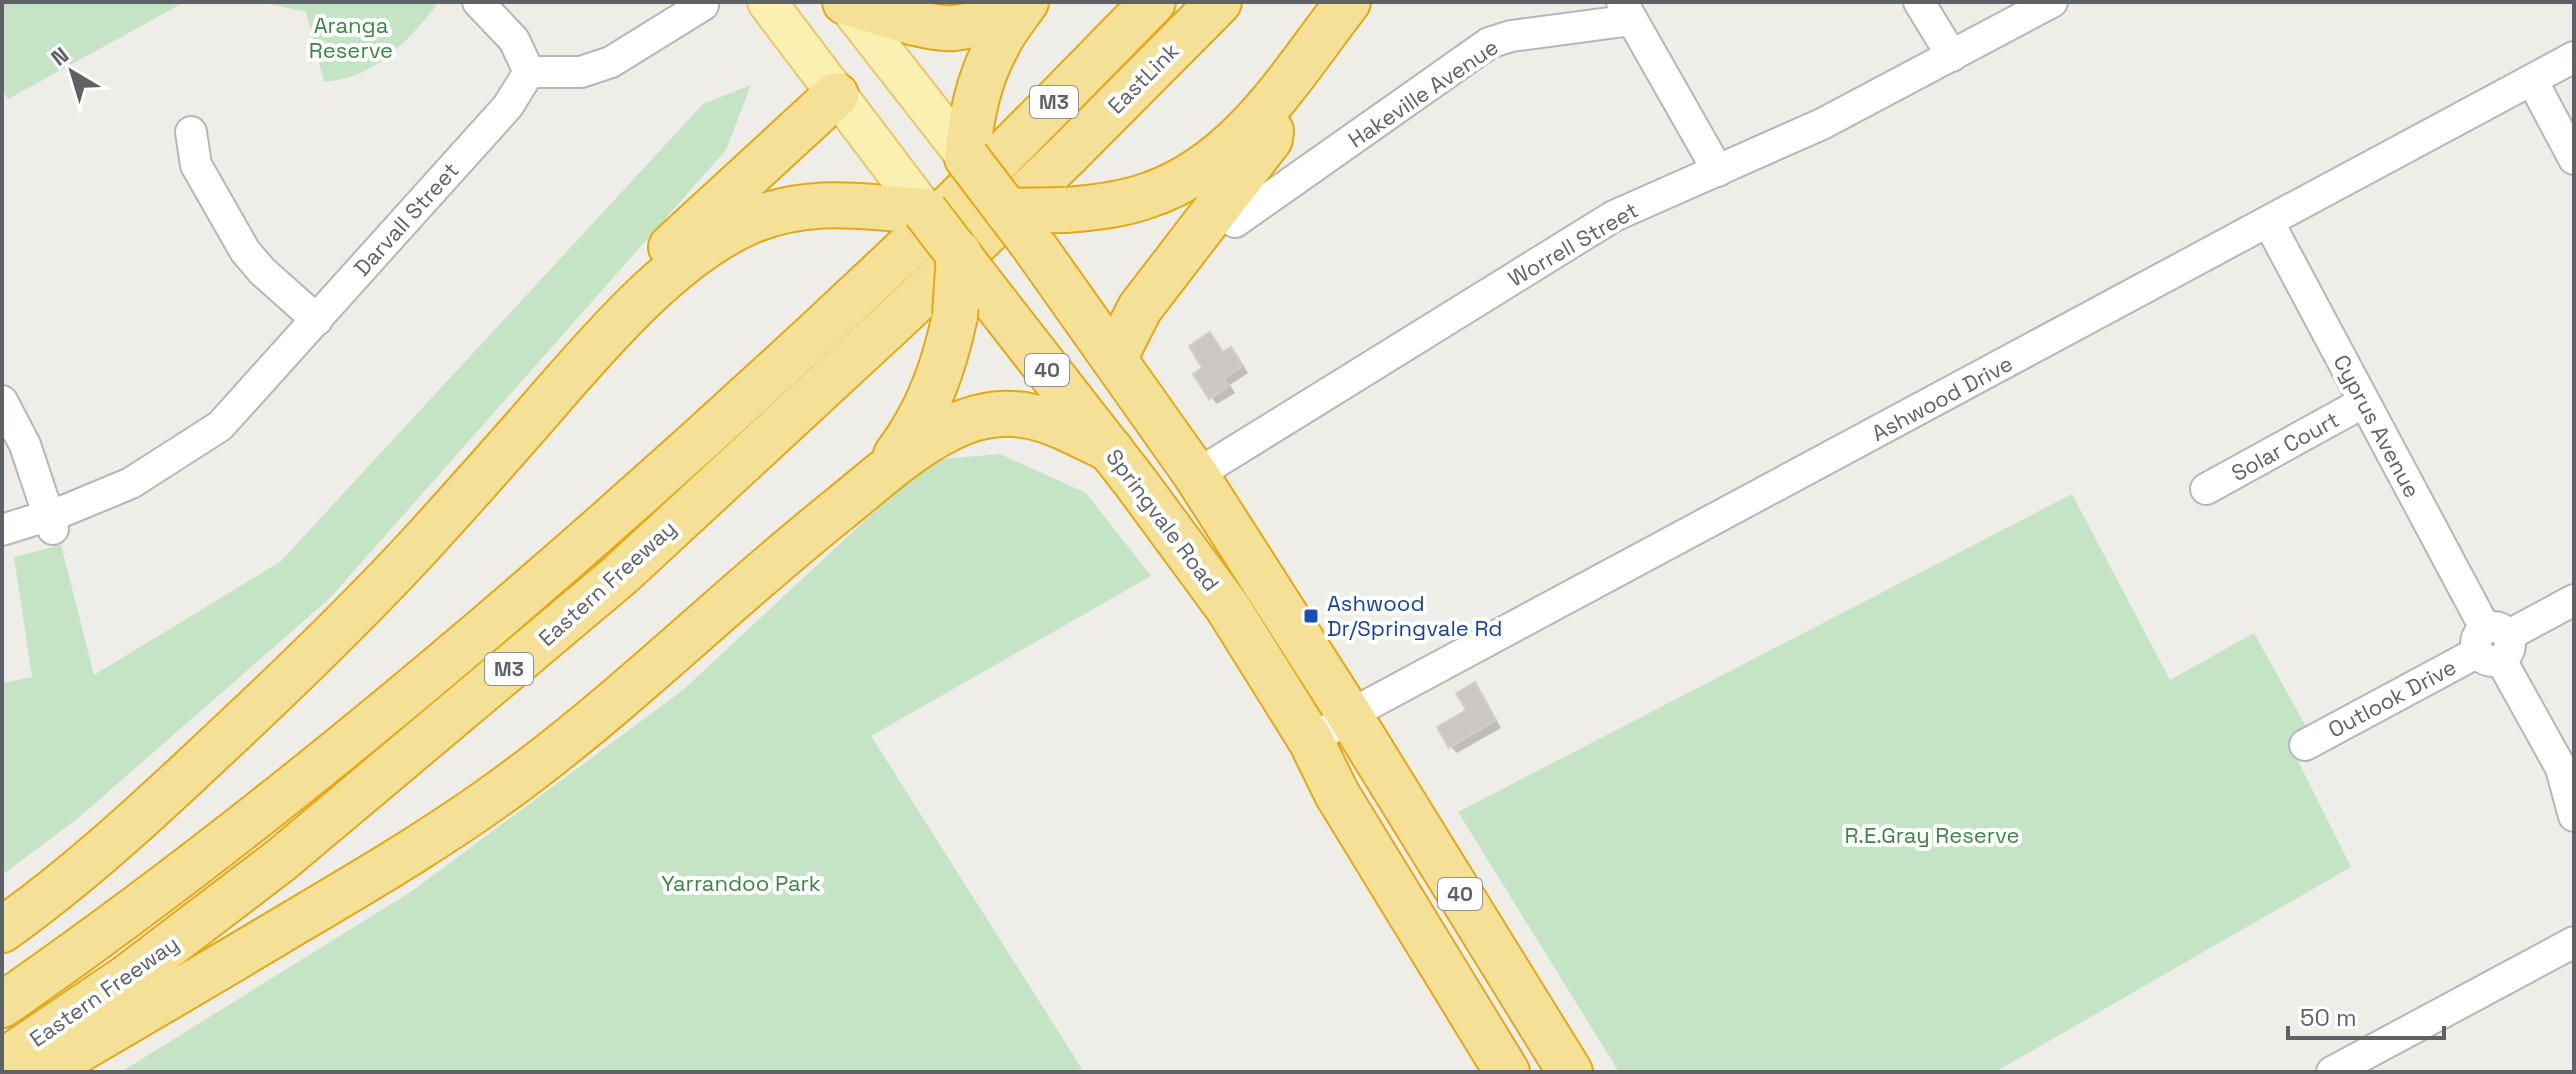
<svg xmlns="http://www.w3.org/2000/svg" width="2576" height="1074" font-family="'Space Grotesk',sans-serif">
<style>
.green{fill:#c5e4c6}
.shadow{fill:#0003}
.building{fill:#cbc8c4;stroke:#d3cfc5;stroke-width:2}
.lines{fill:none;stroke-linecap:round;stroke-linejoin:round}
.minor-casing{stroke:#b4b6ba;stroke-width:34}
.major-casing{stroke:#e7c767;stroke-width:42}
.highway-casing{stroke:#e4a912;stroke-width:48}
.minor{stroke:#fff;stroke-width:30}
.major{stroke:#f9f0b2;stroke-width:38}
.highway{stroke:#f5e097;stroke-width:44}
.highway-bridge-casing{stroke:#e4a912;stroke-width:48;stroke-linecap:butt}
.highway-bridge{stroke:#f5e097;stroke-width:44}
.transit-dot{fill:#1a4fb4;stroke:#fff;stroke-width:3}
.labels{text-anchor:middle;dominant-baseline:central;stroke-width:8;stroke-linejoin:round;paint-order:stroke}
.shield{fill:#fff;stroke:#8e9094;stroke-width:2}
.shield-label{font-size:20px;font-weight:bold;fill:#5e6166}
.park-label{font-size:22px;fill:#3d8543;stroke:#fff}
.street-label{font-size:22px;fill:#5e6166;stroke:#fff}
.transit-label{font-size:22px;fill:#164399;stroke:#fff;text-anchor:start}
</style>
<rect width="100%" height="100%" fill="#efede7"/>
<g class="green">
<polygon points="2,2 185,2 8,99 2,89"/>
<path d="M260,2h179c-22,28 -48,59 -83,73 -9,4 -21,5 -32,7l-18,-70z"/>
<polygon points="751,85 726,150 330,598 77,819 2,875 2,683 32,677 14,557 61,545 94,675 280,562 703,104"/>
<polygon points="1000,454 1086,493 1151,576 871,736 1084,1072 121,1072 412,891 683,690 930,460"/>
<polygon points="2072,494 2170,680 2254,633 2309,732 2289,743 2351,867 1995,1072 1619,1072 1458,812"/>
</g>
<g class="shadow">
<polygon points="1210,335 1224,354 1231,349 1238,356 1248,373 1230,385 1235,393 1217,404 1211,397 1205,368"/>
<polygon points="1474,685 1481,692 1501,728 1457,753 1450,746 1469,711"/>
</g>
<g class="building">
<polygon points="1210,332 1223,352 1231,347 1243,366 1224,378 1229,386 1209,399 1193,374 1202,368 1189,346"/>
<polygon points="1475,682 1496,720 1449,748 1437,727 1466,710 1456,693"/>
</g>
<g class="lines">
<g class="minor-casing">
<g id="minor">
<polyline points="478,2 514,40 529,72"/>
<polyline points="1622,2 1718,171"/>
<polyline points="1919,2 1952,56"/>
<polyline points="2532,80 2574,159"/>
<polyline points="191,132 196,165 245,251 262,271 317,320"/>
<polyline points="1235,222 1489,43 1511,36 1632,20"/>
<polyline points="2269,223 2485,628"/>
<polyline points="2,401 25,445 53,529"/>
<polyline points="1196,475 1614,216 1822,124 2052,2"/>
<polyline points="2206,489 2364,402"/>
<polyline points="2,530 66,510 131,483 220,426 508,106 529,72 581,72 611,62 703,5"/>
<circle cx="2493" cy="644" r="17"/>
<polyline points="2509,635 2574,600"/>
<polyline points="2501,660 2561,768 2574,816"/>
<polyline points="1311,741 1364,707 2574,57"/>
<polyline points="2305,745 2478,652"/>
<polyline points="2332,1072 2574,942"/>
</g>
</g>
<g class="major-casing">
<g id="major">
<polyline points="767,2 925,211"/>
<polyline points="845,2 967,158"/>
</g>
</g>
<g class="highway-casing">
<g id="highway">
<path d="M845,2c28,8 81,28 109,26 24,-2 48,-16 70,-26"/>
<path d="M967,158c4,-40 11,-79 31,-114 7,-15 18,-28 28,-42"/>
<path d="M1065,210c28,-2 57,-5 84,-15 91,-31 143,-121 199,-193"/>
<polyline points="1031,242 1196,475 1350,716 1570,1072"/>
<polyline points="671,247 836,95"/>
<polyline points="984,288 1136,483 1228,608 1311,741 1337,794 1507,1072"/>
<polyline points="1114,359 1140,308 1270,139 1271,131"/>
<path d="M896,455c32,-42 48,-88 59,-139"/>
<path d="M2,930c76,-54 145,-118 213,-182 74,-69 147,-139 215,-214 40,-44 79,-88 118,-133 54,-62 126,-147 203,-180 60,-25 113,-14 174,-10"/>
<path d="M2,1005c169,-117 329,-245 485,-378 159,-136 315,-278 466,-423 68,-66 134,-135 200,-202"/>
<polyline points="2,1062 126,978 281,860 620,575 904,312 1068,154 1219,2"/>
<path d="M41,1072c84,-49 168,-98 251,-148 76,-45 153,-90 224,-143 112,-83 212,-183 321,-270 40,-32 79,-70 127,-89 59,-22 96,4 147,28"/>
</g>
</g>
<use href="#minor" class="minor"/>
<use href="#major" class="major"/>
<use href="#highway" class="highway"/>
<g class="highway-bridge-casing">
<g id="highway-bridge">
<polyline points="967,158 1031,242"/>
<polyline points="925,211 984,288"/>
<polyline points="1007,211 1065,210"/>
<polyline points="955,316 959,253"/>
</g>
</g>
<use href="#highway-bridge" class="highway-bridge"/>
</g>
<rect class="transit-dot" x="1303" y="608" width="16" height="16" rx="4"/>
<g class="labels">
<g class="shield">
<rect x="1030" y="86" width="48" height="32" rx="6"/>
<rect x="1025" y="354" width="44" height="32" rx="6"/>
<rect x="485" y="653" width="48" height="32" rx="6"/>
<rect x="1438" y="878" width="44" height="32" rx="6"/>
</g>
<g class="shield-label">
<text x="1054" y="102">M3</text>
<text x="1047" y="370">40</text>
<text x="509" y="669">M3</text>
<text x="1460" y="894">40</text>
</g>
<g class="park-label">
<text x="351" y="25">Aranga<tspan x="351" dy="25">Reserve</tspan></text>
<text x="1932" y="835">R.E.Gray Reserve</text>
<text x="741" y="883">Yarrandoo Park</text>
</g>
<g class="street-label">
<text transform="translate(1143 78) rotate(-45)">EastLink</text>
<text transform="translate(1423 93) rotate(-34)">Hakeville Avenue</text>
<text transform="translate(406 219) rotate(-48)">Darvall Street</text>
<text transform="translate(1573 244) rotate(-30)">Worrell Street</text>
<text transform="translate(1942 398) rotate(-28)">Ashwood Drive</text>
<text transform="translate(2377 426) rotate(62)">Cyprus Avenue</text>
<text transform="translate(2285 446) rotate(-29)">Solar Court</text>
<text transform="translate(1163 520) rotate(53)">Springvale Road</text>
<text transform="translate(607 583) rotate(-42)">Eastern Freeway</text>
<text transform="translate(2392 698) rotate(-28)">Outlook Drive</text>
<text transform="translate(104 991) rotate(-35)">Eastern Freeway</text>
</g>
<g class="transit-label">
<text x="1327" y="603">Ashwood<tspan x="1327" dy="25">Dr/Springvale Rd</tspan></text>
</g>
</g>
<rect width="2576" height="1074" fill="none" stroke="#5e6166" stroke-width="8"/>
<g transform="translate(72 72) rotate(322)" stroke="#ffffff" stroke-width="6" paint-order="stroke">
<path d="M0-6L14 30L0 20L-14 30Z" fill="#5e6166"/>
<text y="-12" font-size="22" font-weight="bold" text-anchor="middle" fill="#5e6166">N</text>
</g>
<path d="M2288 1026v12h156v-12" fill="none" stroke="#5e6166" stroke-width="4"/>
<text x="2300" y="1026" font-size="24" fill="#5e6166" stroke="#ffffff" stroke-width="6" paint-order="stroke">50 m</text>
</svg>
